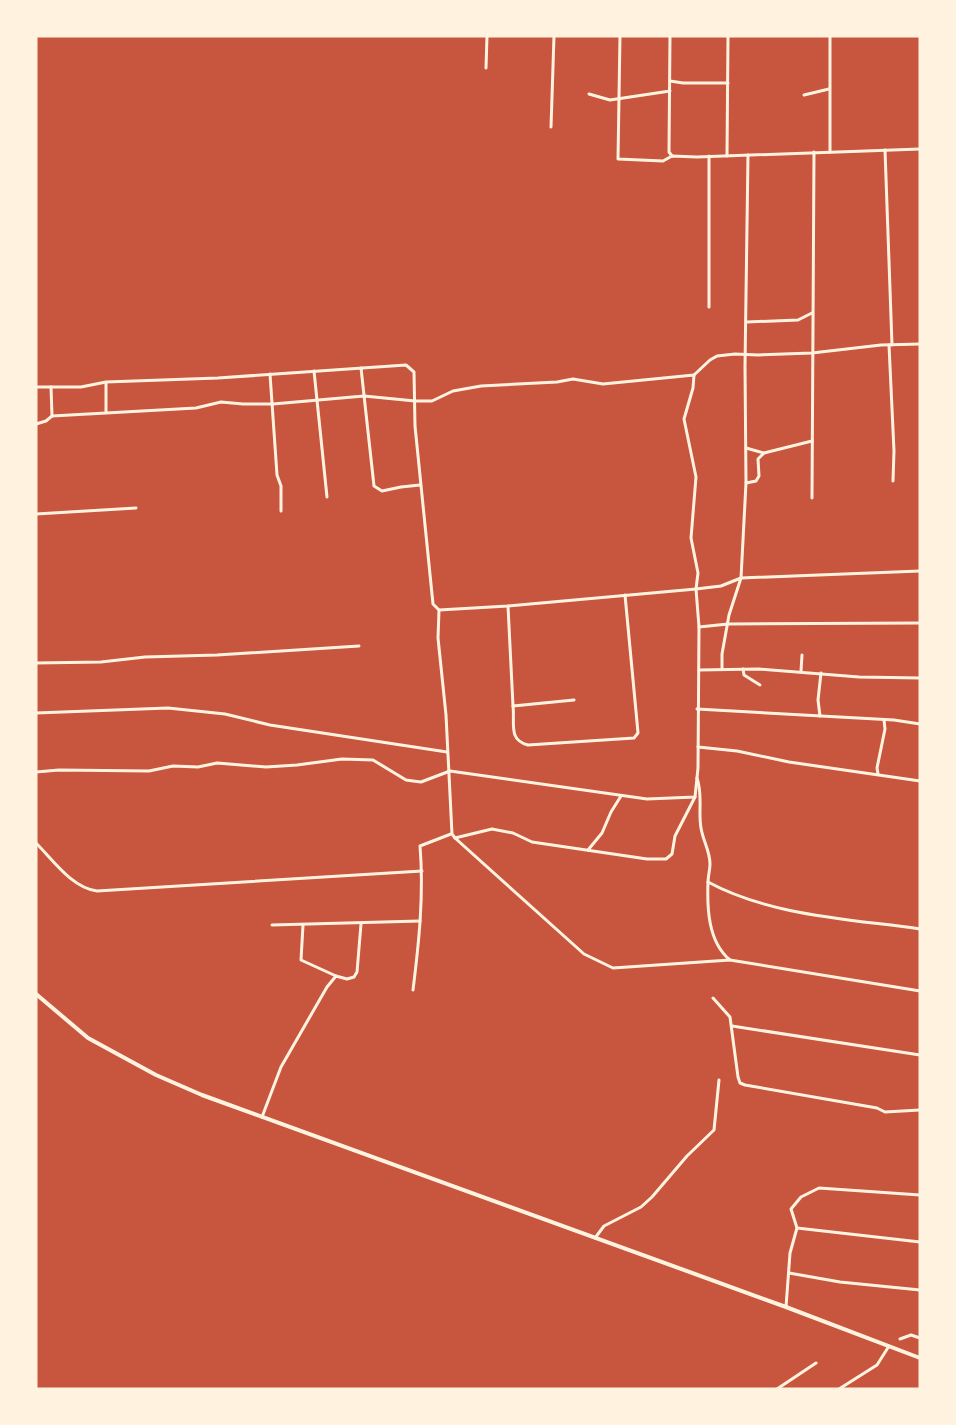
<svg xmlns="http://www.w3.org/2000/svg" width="956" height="1425" font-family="'PT Sans Narrow',sans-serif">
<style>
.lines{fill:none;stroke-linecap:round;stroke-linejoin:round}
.minor{stroke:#fff3e0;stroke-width:3}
.secondary{stroke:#fff3e0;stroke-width:4}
</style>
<rect width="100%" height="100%" fill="#c8553d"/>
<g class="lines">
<g class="minor">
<polyline points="620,36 618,159 663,161 672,156 697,157 920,149"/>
<polyline points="670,36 669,152 672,156"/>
<polyline points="486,68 487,36"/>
<polyline points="670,81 683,83 728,83"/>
<polyline points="589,94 610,100 670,91"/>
<polyline points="804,95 829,89"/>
<polyline points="551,127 554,36"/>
<polyline points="885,150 892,345"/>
<polyline points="830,152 830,36"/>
<polyline points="748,155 745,366 746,483 756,481 759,476 758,459 764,453 812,441"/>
<polyline points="727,156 728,36"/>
<polyline points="709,307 709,156"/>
<polyline points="747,322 798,320 812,313"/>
<polyline points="889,345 894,451 893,481"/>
<polyline points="361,368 374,486 382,491 401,487 420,485"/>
<polyline points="314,371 327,497"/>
<polyline points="270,374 277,475 281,486 281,511"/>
<polyline points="694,375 693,388 684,419 696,477 691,538 698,573 696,589 699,627"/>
<polyline points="106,383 106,412"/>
<polyline points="36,387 81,387 106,382 218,378 406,365 414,372 415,426 433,604 439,610 508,606 696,589 721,586 741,578 920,571"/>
<polyline points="51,387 52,416"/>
<polyline points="36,424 46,421 52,416 196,408 221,402 243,404 273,404 364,396 415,401 432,401 453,391 481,386 557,382 573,379 603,384 694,375 710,360 717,356 735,354 758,355 812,353 881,345 920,344"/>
<polyline points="746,448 764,453"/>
<polyline points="812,498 814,152"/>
<polyline points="36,514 136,508"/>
<polyline points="508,606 513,706 574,700"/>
<polyline points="439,610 438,638 446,715 452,834 455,838 584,954 613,968 730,960"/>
<polyline points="36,663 101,662 145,657 217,655 359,646"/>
<polyline points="722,668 722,654 729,615 741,578 746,483"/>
<polyline points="743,669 744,675 760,685"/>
<polyline points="699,670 759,669 859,677 920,678"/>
<polyline points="801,671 802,655"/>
<path d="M513,706c2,18 -5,34 15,39l106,-7 4,-5 -1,-11 -12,-127"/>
<polyline points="697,709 894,720 920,724"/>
<polyline points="36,713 168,708 225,714 270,725 447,752"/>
<polyline points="820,716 818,700 821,673"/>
<polyline points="698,747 737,751 789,762 920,781"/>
<polyline points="36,772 59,770 149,771 173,766 198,767 217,763 266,767 297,765 342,759 373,760 406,780 413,781 421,782 450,771 647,799 695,797 698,768 699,627 728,624 920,623"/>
<polyline points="878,774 877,768 885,729 884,720"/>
<path d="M697,778c6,17 1,33 4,50 2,13 9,23 9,36 0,6 -2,12 -2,18 -1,26 0,60 22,78l190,31"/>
<polyline points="455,838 492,829 513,833 532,842 647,859 666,859 672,854 675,836 695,797"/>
<path d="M36,843c17,17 36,45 61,48l325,-20"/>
<polyline points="588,850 602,833 611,812 621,796"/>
<path d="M708,882c63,34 142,37 212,47"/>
<polyline points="272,925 420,921"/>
<polyline points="303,925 301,960 336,976"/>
<path d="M413,990c6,-48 11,-96 7,-144l31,-12"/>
<polyline points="713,998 730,1017 738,1077 740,1083 745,1085 877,1108 885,1112 920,1110"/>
<polyline points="732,1026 920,1055"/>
<polyline points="262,1117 281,1067 327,987 336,976 347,979 354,977 357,972 361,924"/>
<polyline points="797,1228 791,1209 801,1197 819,1188 920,1195"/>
<polyline points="595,1238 604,1226 641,1207 652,1197 687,1156 714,1130 719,1080"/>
<polyline points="789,1273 840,1282 920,1290"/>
<polyline points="786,1307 790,1253 797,1228 920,1242"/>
<polyline points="900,1339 911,1335 920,1338"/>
<polyline points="777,1389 816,1363"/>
<polyline points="839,1389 877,1365 889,1346"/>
</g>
<polyline class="secondary" points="36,994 88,1038 156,1075 202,1095 786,1307 920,1358"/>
</g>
<rect width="956" height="1425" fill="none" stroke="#fff3e0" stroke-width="75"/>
</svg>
